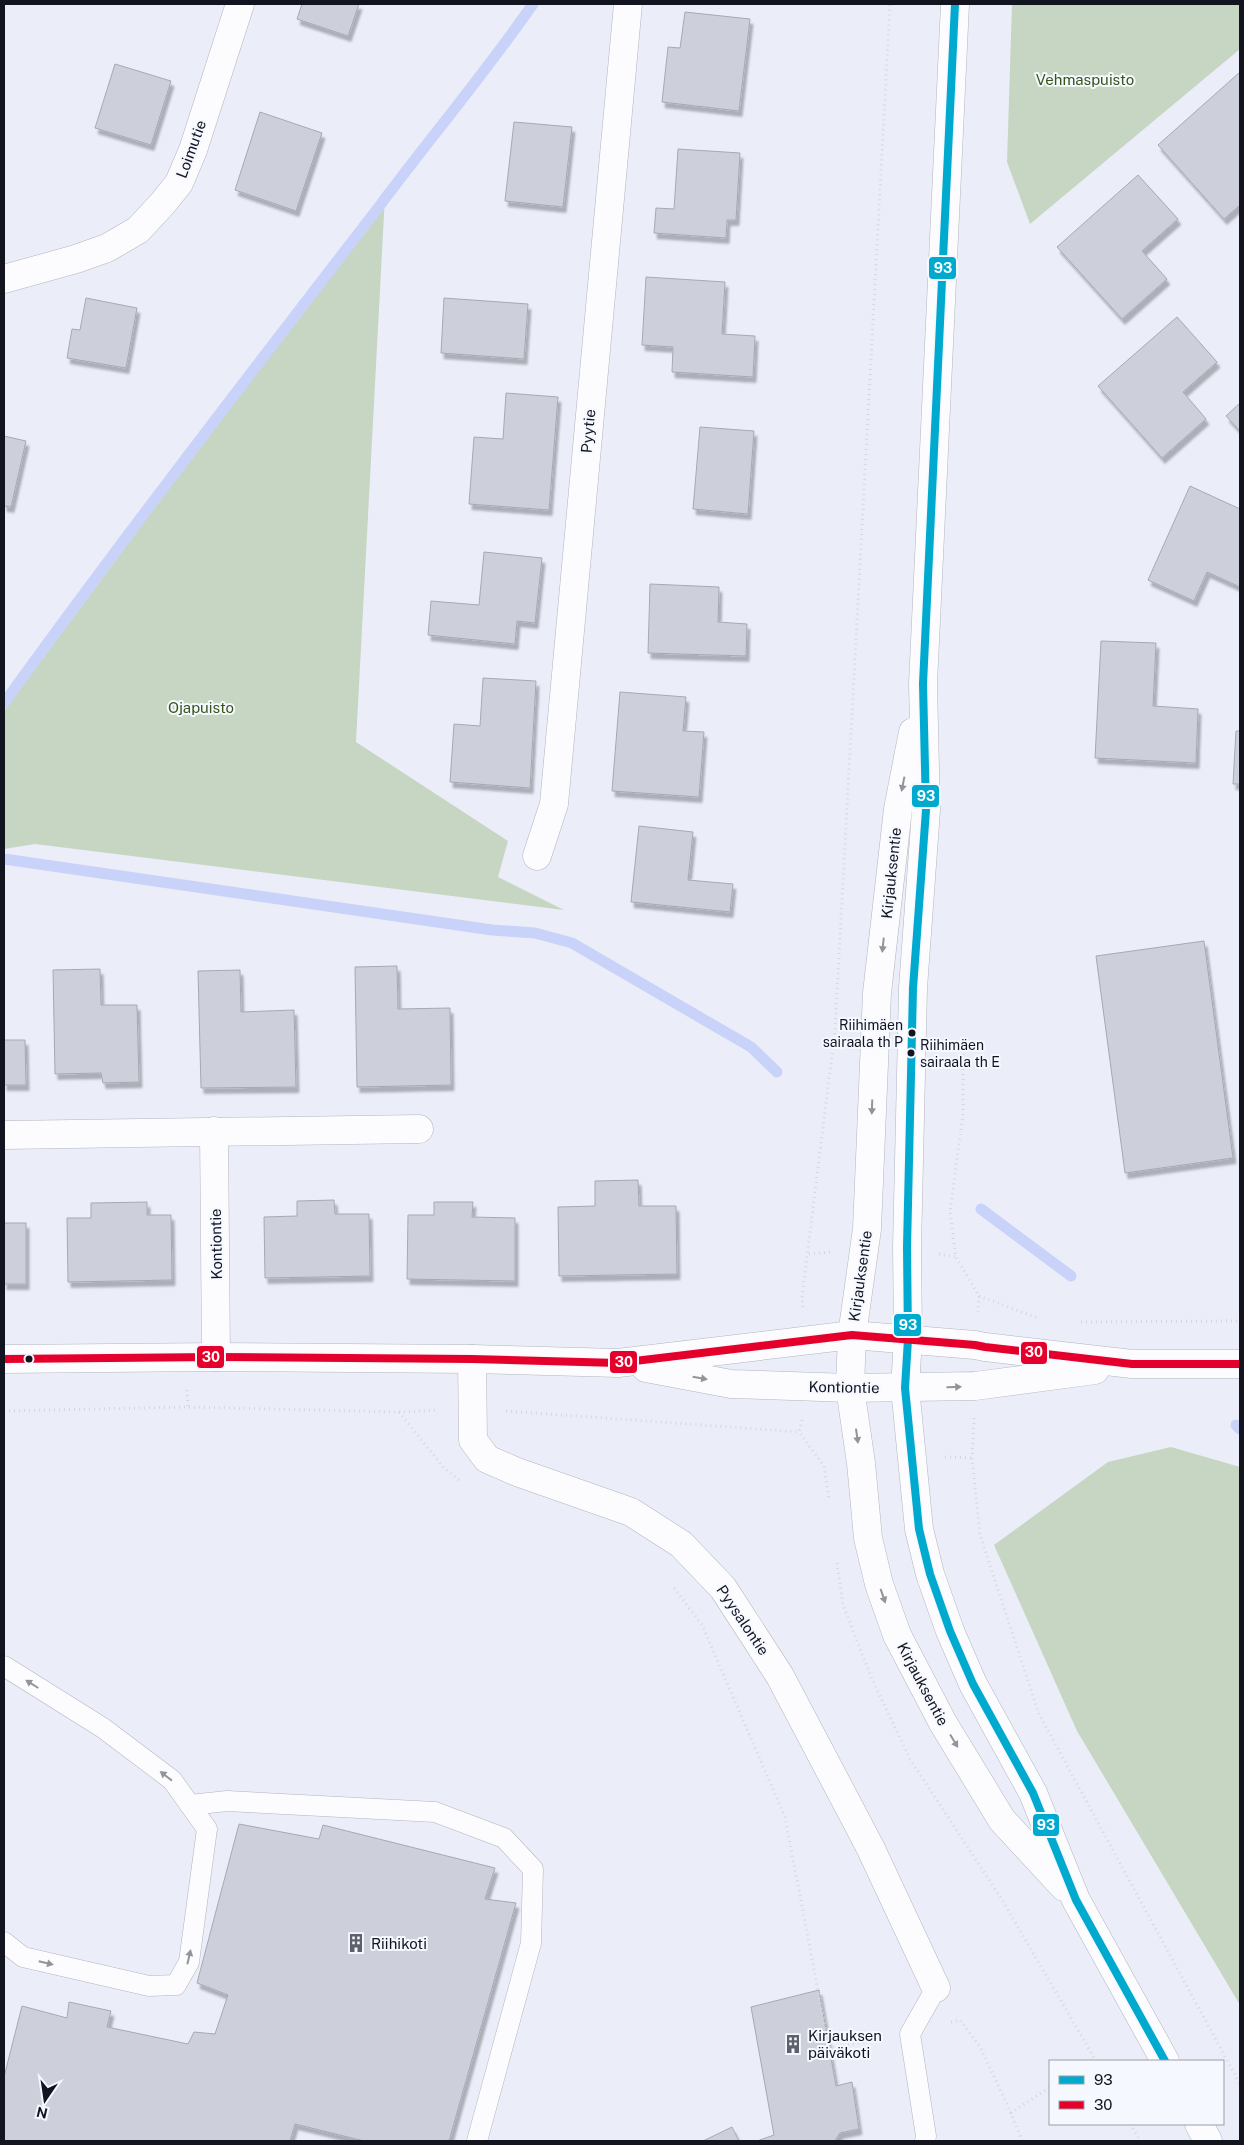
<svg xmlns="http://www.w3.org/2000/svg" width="1244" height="2145" font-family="'Public Sans',sans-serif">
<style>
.green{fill:#c6d6c2}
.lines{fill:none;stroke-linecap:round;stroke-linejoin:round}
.stream{stroke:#c9d3f9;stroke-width:11}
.building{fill:#cdd0db;stroke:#a6a9b3;filter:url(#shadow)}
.lane-casing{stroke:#b2b5bf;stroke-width:21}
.street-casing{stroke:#b2b5bf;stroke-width:29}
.secondary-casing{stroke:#b2b5bf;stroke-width:29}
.path{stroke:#d7d7da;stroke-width:3;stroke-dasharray:1 4;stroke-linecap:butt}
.lane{stroke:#fcfcfe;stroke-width:20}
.street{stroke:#fcfcfe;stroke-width:28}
.secondary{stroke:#fcfcfe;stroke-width:28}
.bus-1-casing{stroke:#f6f8ff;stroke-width:11}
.bus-2-casing{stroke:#f6f8ff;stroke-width:11}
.bus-1{stroke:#00a9ce;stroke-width:8}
.bus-2{stroke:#e4002b;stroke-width:8}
.oneway{fill:#93949a}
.bus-dot{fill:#121520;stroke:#f6f8ff;stroke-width:2}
.labels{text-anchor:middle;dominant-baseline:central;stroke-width:4;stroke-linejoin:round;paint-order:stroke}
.bus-label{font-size:14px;fill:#121520;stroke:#f6f8ff;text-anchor:end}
.park-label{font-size:15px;fill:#365519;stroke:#f6f8ff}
.street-label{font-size:15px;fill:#121520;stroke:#f6f8ff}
.poi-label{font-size:15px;fill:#121520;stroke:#f6f8ff;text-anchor:start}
.line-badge{stroke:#f6f8ff;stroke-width:2}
.badge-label{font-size:14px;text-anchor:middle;font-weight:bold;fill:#fff}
</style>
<defs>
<filter id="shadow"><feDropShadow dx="3" dy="5.5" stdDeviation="1" flood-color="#0004"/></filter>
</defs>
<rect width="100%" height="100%" fill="#ebeef9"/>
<g class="green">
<polygon points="1012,4 1240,4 1240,49 1030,224 1007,162"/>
<polygon points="385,196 356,742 508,841 498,877 564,910 35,844 4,849 4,711"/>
<polygon points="1171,1447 1240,1467 1240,2005 1077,1731 994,1545 1108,1462"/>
</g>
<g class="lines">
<g class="stream">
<path d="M4,703c122,-169 250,-334 377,-499 50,-67 104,-131 152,-200"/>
<polyline points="4,859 492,930 535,933 572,943 751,1047 777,1072"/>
<polyline points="981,1209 1071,1276"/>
<polyline points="1236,1425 1240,1429"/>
</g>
</g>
<g class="building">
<polygon points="302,4 359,4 348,36 297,19"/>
<polygon points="685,12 750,19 739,111 662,102 668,47 680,48"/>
<polygon points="115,64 171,81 151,145 95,128"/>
<polygon points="1240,72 1240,205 1224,219 1158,145"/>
<polygon points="260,112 322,133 296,211 235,190"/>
<polygon points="514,122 572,127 563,207 505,201"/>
<polygon points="678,149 740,153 736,220 727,220 726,238 654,233 656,208 674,209"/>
<polygon points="1138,175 1178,219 1142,251 1167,279 1122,319 1057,247"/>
<polygon points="646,277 725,282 722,334 755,336 753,377 672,372 673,347 642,345"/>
<polygon points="86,298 137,308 126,368 67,358 72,329 80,330"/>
<polygon points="444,298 528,304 524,359 441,353"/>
<polygon points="1177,317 1217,362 1183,392 1206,419 1162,458 1098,386"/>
<polygon points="506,393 558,397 549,510 469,504 474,437 503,439"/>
<polygon points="1240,403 1240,431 1226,416"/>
<polygon points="700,427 754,431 748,514 693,509"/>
<polygon points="4,436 26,441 11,507 4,506"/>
<polygon points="1190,486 1240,509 1240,587 1207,572 1194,601 1148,580"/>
<polygon points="484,552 542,558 535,623 517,621 515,644 428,635 431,601 479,605"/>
<polygon points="650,584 719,587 718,622 747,624 746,656 648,653"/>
<polygon points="1101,641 1156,643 1153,706 1198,709 1196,763 1095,758"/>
<polygon points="483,678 536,681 530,788 450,782 454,724 480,726"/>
<polygon points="620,692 686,697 683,731 704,732 699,797 612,791"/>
<polygon points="1236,731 1240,731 1240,784 1233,784"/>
<polygon points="639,826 693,832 688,880 733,884 730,912 631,902"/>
<polygon points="1204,941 1233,1158 1125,1173 1096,956"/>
<polygon points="397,966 398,1009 450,1008 451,1085 357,1087 355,967"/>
<polygon points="100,969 101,1005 137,1005 139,1082 103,1083 101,1073 55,1074 53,970"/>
<polygon points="240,970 241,1012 294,1010 296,1087 201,1088 198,971"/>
<polygon points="4,1040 25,1040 26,1085 4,1085"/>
<polygon points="638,1180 639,1206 676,1206 677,1274 559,1276 558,1207 595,1206 595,1181"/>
<polygon points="334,1200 335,1214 369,1214 370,1276 265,1278 264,1217 297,1216 297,1201"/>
<polygon points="147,1202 147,1215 171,1215 172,1280 68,1282 67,1218 91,1218 91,1203"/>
<polygon points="434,1202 473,1202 472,1217 515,1218 515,1281 407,1279 408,1215 434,1215"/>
<rect x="4" y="1223" width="22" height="61"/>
<polygon points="239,1824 319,1839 323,1825 495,1868 485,1899 516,1903 449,2141 364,2141 295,2124 290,2141 4,2141 4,2077 22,2006 67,2018 69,2002 111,2011 107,2027 188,2044 194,2032 215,2034 228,1995 197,1983"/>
<polygon points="819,1990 836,2086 852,2082 859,2129 840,2133 835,2141 757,2141 774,2135 751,2007"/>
<polygon points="732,2127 739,2141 703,2141"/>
</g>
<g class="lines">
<g class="lane-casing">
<g id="lane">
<polyline points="4,1666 103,1728 172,1780 207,1829 189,1962 176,1985 149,1986 23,1957 4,1942"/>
<polyline points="190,1805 227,1801 435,1812 504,1838 533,1869 531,1943 477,2141"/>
<polyline points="925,2141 926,2136 910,2034 936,1988"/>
</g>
</g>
<g class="street-casing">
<g id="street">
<polyline points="4,279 76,259 107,248 138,230 163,203 179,183 193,150 240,4"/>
<polyline points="537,856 554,804 628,4"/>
<polyline points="214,1131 216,1357"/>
<polyline points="4,1135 419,1129"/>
<polyline points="852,1335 975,1345 985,1347 1132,1364 1240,1364"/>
<polyline points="472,1359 473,1440 487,1459 517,1472 631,1512 681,1544 723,1588 780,1676 870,1847 936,1988"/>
<polyline points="850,1388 975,1386 1095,1370"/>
</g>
</g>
<g class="secondary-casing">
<g id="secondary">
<polyline points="955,4 923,684 926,810 913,988 907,1247 908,1339 905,1388 919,1529 930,1574 950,1631 973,1684 1033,1793 1076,1900 1165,2061"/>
<polyline points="913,732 898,809 877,993 867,1229 852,1335 850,1388 861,1463 868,1538 879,1584 897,1635 943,1723 1002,1820 1064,1887"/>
<polyline points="4,1359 216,1357 472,1359 618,1363 852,1335"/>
<polyline points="646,1368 731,1384 850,1388"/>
<polyline points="1199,2124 1208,2141"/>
</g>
</g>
<g class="path">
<polyline points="963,1054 963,1114 950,1212 956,1257 979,1296 978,1312"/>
<polyline points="809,1254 831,1252"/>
<polyline points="939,1254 956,1257"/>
<polyline points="979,1296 1038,1318"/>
<polyline points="803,1307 802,1297 835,1031 890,4"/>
<polyline points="1081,1322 1240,1321"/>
<polyline points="187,1390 188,1407"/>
<polyline points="4,1411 188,1407 399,1412 439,1410"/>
<polyline points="506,1411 799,1432"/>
<polyline points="399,1412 444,1468 459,1480"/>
<polyline points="974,1418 972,1458 980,1535 1039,1714 1240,2084"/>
<polyline points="802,1420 799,1432 824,1466 829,1500"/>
<polyline points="945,1457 972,1458"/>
<polyline points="837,1563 843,1605 872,1679 910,1759 1001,1898 1096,2061"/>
<polyline points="674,1588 702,1625 785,1817 829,2048 882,2039"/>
<polyline points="951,2022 960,2020 980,2047 1011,2113"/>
<polyline points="1090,2061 1094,2058"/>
<polyline points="1130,2124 1140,2141"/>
<polyline points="1022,2141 1011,2113 1050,2087"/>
</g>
<use href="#lane" class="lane"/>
<use href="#street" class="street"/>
<use href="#secondary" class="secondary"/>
<g class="bus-1-casing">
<polyline id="bus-1" points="955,4 923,684 926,810 913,988 907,1247 908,1339 905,1388 919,1529 930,1574 950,1631 973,1684 1033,1793 1076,1900 1165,2061"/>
</g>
<g class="bus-2-casing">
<polyline id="bus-2" points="4,1359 216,1357 472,1359 618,1363 852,1335 975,1345 985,1347 1132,1364 1240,1364"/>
</g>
<use href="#bus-1" class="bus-1"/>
<use href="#bus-2" class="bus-2"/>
</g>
<defs><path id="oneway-solid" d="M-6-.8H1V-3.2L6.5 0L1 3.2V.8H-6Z" transform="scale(1.25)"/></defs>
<g class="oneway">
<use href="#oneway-solid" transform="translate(903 784) rotate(101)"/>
<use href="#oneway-solid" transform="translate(883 945) rotate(96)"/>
<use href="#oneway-solid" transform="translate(872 1107) rotate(92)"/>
<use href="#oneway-solid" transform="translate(700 1378) rotate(10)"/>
<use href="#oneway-solid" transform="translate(954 1387) rotate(-2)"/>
<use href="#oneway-solid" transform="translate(857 1436) rotate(82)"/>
<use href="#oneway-solid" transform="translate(883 1596) rotate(71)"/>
<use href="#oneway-solid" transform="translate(32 1684) rotate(-148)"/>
<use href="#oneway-solid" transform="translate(954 1741) rotate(59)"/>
<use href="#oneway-solid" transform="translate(166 1776) rotate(-142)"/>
<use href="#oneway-solid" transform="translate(189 1957) rotate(-77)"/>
<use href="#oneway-solid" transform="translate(46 1963) rotate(13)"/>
</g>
<defs>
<g id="building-bare" transform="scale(1.5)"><path d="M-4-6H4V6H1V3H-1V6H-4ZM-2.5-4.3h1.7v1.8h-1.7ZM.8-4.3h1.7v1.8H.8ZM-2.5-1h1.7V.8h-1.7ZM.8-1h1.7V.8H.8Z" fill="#5e616c" stroke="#f6f8ff" stroke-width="2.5" paint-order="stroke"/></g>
</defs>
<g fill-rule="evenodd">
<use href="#building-bare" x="356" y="1943"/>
<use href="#building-bare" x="793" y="2044"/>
</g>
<g class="bus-dot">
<circle cx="912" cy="1033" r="4.5"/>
<circle cx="911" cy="1053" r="4.5"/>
<circle cx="29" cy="1359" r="4.5"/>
</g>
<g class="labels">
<g class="bus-label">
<text x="903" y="1025">Riihimäen<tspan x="903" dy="17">sairaala th P</tspan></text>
<text x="920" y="1045" text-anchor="start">Riihimäen<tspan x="920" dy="17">sairaala th E</tspan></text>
</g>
<g class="park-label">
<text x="1085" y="79">Vehmaspuisto</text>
<text x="201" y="707">Ojapuisto</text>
</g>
<g class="street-label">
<text transform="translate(191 149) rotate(-70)">Loimutie</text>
<text transform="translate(588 431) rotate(-85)">Pyytie</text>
<text transform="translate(891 873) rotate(-84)">Kirjauksentie</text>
<text transform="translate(216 1244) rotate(-91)">Kontiontie</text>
<text transform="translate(860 1276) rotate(-82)">Kirjauksentie</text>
<text transform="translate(844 1387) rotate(1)">Kontiontie</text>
<text transform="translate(743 1620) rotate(56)">Pyysalontie</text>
<text transform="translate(923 1684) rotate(62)">Kirjauksentie</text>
</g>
<g class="poi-label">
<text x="371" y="1943">Riihikoti</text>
<text x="808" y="2035">Kirjauksen<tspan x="808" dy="17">päiväkoti</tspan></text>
</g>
</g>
<g class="line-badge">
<rect x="928" y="256" width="29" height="24" rx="5" fill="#00a9ce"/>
<rect x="911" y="784" width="29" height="24" rx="5" fill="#00a9ce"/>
<rect x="893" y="1313" width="29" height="24" rx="5" fill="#00a9ce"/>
<rect x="1020" y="1341" width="28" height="24" rx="5" fill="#e4002b"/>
<rect x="196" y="1345" width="29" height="24" rx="5" fill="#e4002b"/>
<rect x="609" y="1350" width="29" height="24" rx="5" fill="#e4002b"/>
<rect x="1032" y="1813" width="28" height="24" rx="5" fill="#00a9ce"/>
</g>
<g class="badge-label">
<text x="943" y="273">93</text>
<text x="926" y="801">93</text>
<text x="908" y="1330">93</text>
<text x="1034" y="1357">30</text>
<text x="211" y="1362">30</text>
<text x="624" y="1367">30</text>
<text x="1046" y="1830">93</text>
</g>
<rect width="1244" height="2145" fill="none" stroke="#121520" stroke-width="10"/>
<rect x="1049" y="2060" width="175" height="65" fill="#f6f8ff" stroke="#9b9da6"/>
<rect x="1059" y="2076" width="25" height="8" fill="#00a9ce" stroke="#9b9da6"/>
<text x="1094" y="2085" font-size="15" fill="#121520">93</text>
<rect x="1059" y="2101" width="25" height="8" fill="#e4002b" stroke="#9b9da6"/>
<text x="1094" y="2110" font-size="15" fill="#121520">30</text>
<g transform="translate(45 2100) rotate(193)" stroke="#f6f8ff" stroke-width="4" paint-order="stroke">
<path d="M0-4L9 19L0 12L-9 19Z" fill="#121520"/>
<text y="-8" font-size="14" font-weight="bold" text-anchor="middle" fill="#121520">N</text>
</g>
</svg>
